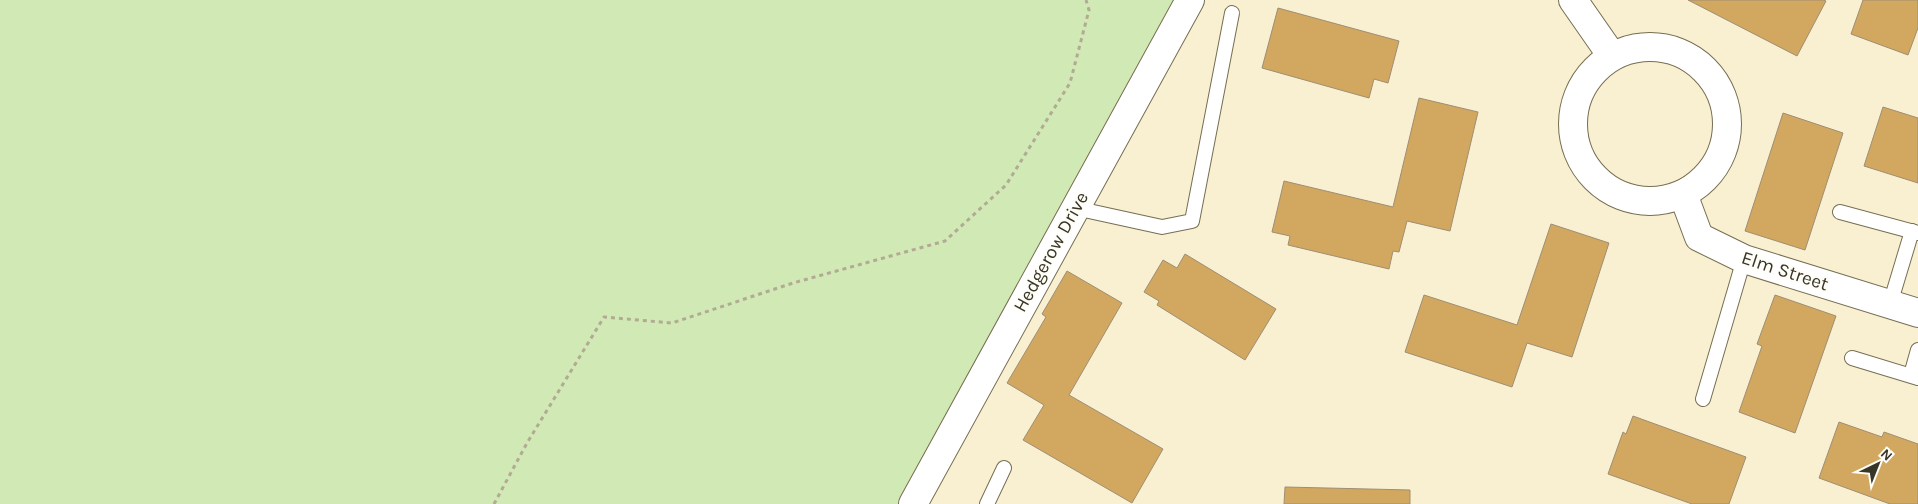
<svg xmlns="http://www.w3.org/2000/svg" width="1918" height="504" font-family="Karla,sans-serif">
<style>
.green{fill:#d1e9b4}
.building{fill:#d2a75f;stroke:#9f8e74}
.lines{fill:none;stroke-linecap:round;stroke-linejoin:round}
.service-casing{stroke:#766e52;stroke-width:16}
.minor-casing{stroke:#766e52;stroke-width:30}
.path{stroke:#b1ab93;stroke-width:3;stroke-dasharray:4 4;stroke-linecap:butt}
.service{stroke:#fff;stroke-width:14}
.minor{stroke:#fff;stroke-width:28}
.labels{text-anchor:middle;dominant-baseline:central;stroke-width:4;stroke-linejoin:round;paint-order:stroke}
.street-label{font-size:19px;fill:#383529;stroke:#fefdf6}
</style>
<rect width="100%" height="100%" fill="#f8f0d0"/>
<polygon class="green" points="0,0 1176,0 905,504 0,504"/>
<g class="building">
<polygon points="1688,0 1823,0 1826,1 1797,56"/>
<polygon points="1863,0 1918,0 1918,28 1908,55 1851,34"/>
<polygon points="1278,8 1399,41 1388,83 1374,79 1369,98 1262,68"/>
<polygon points="1419,98 1478,112 1450,231 1407,221 1399,252 1393,251 1389,269 1288,245 1290,236 1272,232 1284,181 1393,207"/>
<polygon points="1883,107 1918,118 1918,183 1864,166"/>
<polygon points="1783,113 1843,133 1805,250 1745,231"/>
<polygon points="1551,224 1609,243 1572,357 1527,343 1512,387 1405,352 1424,295 1517,325"/>
<polygon points="1185,254 1276,309 1245,360 1157,305 1159,301 1144,292 1163,260 1177,268"/>
<polygon points="1067,271 1122,303 1069,395 1163,449 1132,503 1023,440 1044,405 1007,383 1046,317 1042,314"/>
<polygon points="1775,295 1836,316 1795,433 1739,412 1762,346 1757,344"/>
<polygon points="1633,416 1746,457 1729,504 1692,504 1608,474 1623,432 1626,434"/>
<polygon points="1839,422 1882,437 1884,432 1918,444 1918,504 1890,504 1819,478"/>
<polygon points="1285,487 1410,490 1410,504 1284,504"/>
</g>
<g class="lines">
<g class="service-casing">
<g id="service">
<polyline points="1075,208 1162,227 1192,221 1232,13"/>
<polyline points="1840,212 1918,233"/>
<polyline points="1890,304 1912,231"/>
<polyline points="1852,358 1918,378"/>
<polyline points="1911,375 1918,350"/>
<polyline points="1703,399 1744,259"/>
<polyline points="987,504 1004,468"/>
</g>
</g>
<g class="minor-casing">
<g id="minor">
<polyline points="1573,0 1612,56"/>
<circle cx="1650" cy="124" r="77"/>
<polyline points="1683,194 1699,237 1744,259 1918,313"/>
<polyline points="913,504 1190,0"/>
</g>
</g>
<polyline class="path" points="494,504 527,443 604,317 672,323 793,283 945,241 1006,185 1070,83 1089,10 1086,0"/>
<use href="#service" class="service"/>
<use href="#minor" class="minor"/>
</g>
<g class="labels">
<g class="street-label">
<text transform="translate(1051 252) rotate(-61)">Hedgerow Drive</text>
<text transform="translate(1785 271) rotate(18)">Elm Street</text>
</g>
</g>
<g transform="translate(1878 464) rotate(43)" stroke="#fefdf6" stroke-width="4" paint-order="stroke">
<path d="M0-4L9 19L0 12L-9 19Z" fill="#383529"/>
<text y="-8" font-size="14" font-weight="bold" text-anchor="middle" fill="#383529">N</text>
</g>
</svg>
